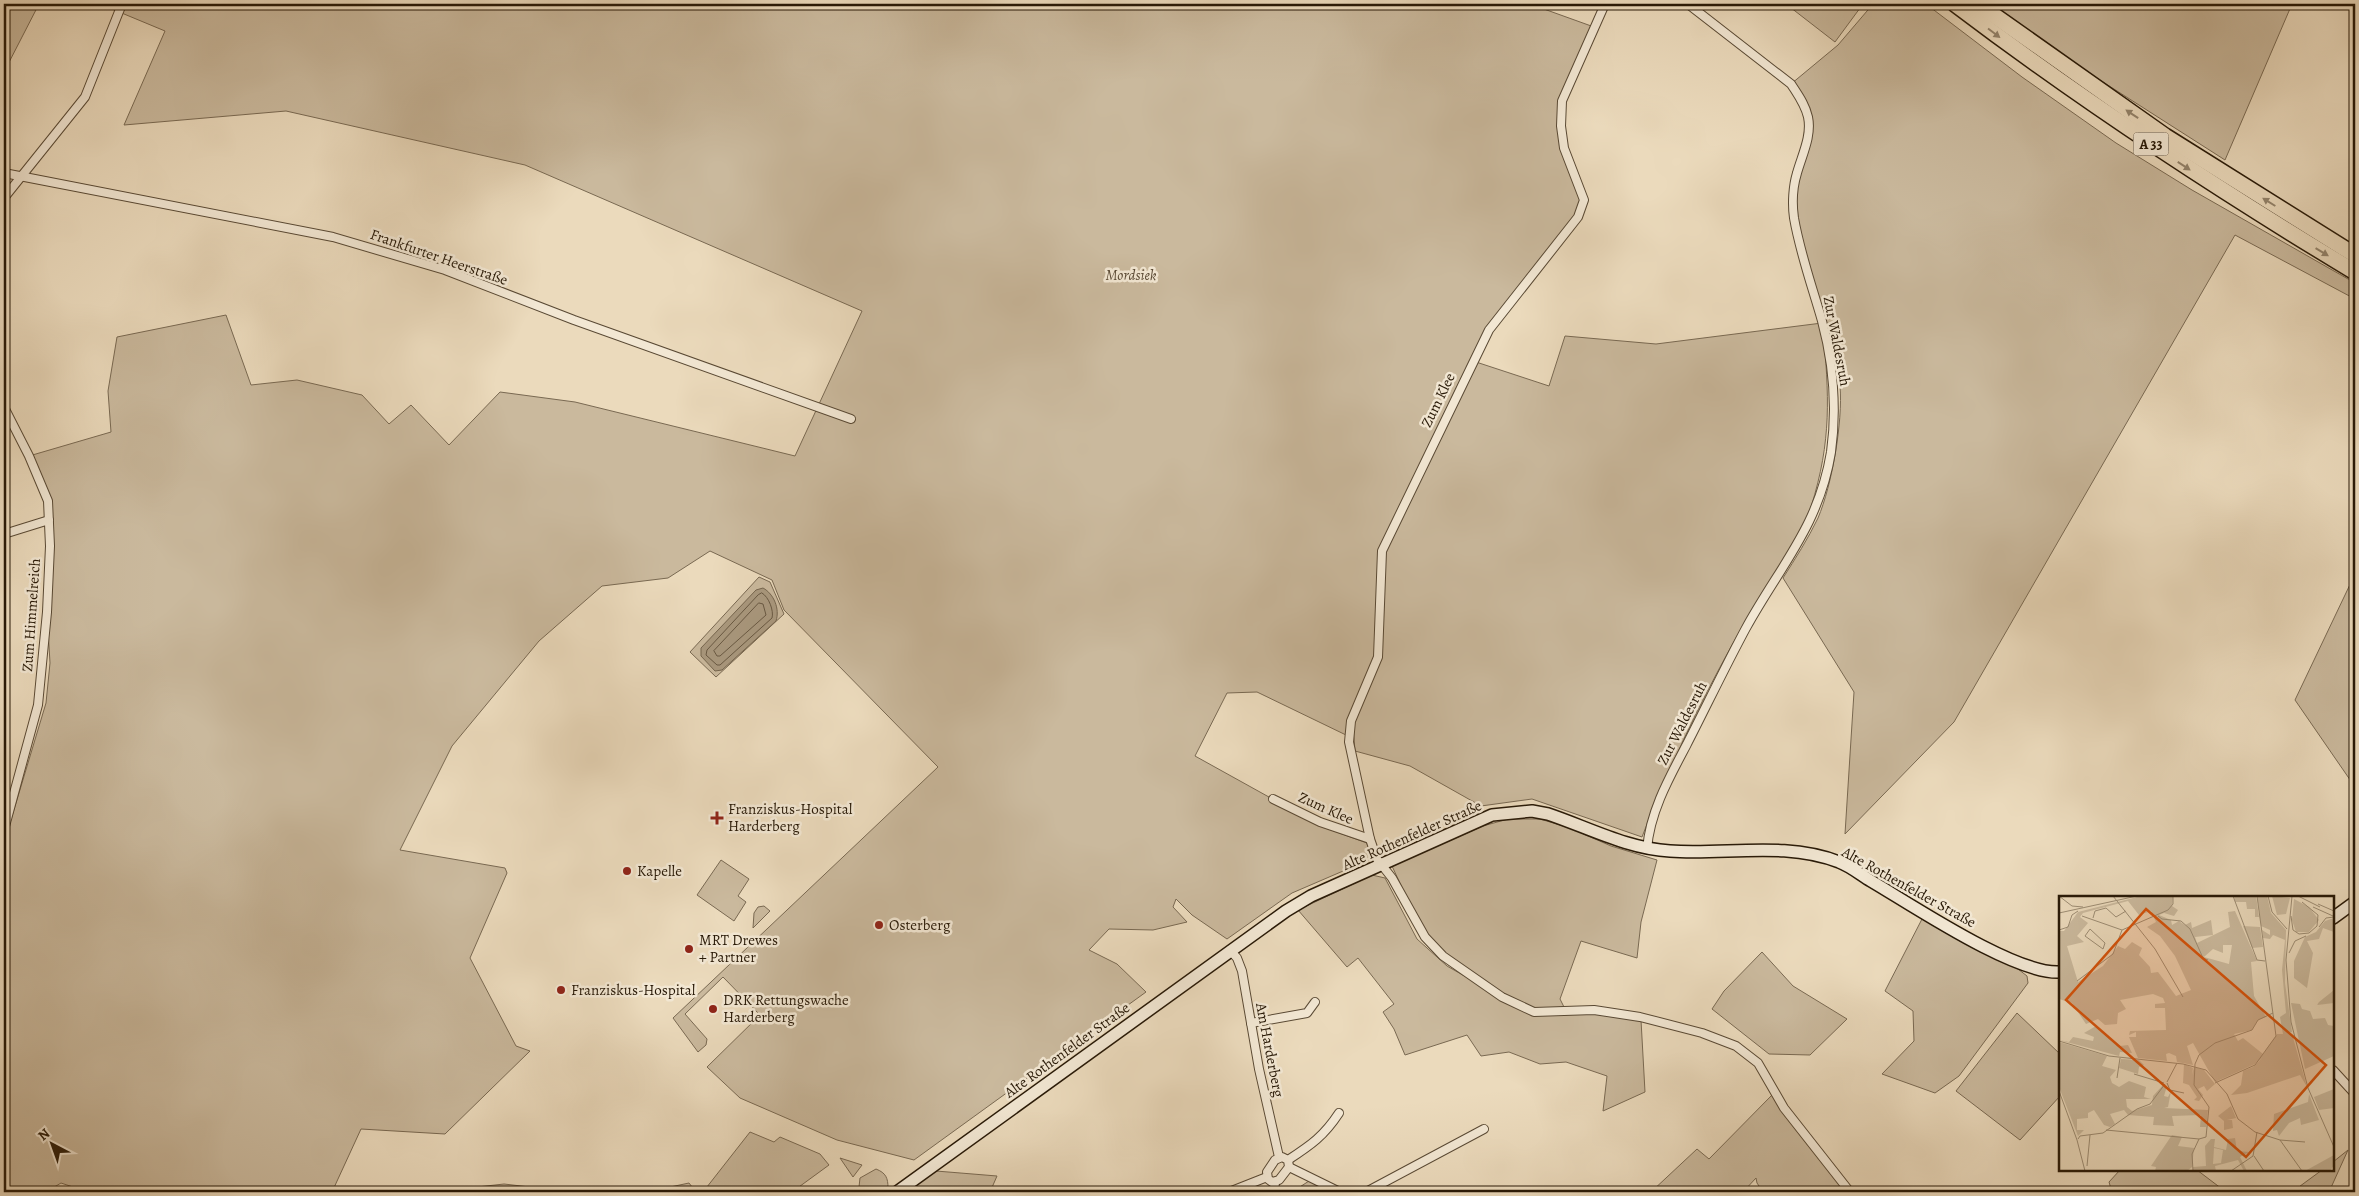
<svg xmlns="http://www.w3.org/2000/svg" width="2359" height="1196" font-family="Alegreya,serif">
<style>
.green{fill:#cab99d;stroke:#796952}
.water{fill:#a9987e;stroke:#75654e}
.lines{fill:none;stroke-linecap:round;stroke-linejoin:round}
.shore{stroke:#685842;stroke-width:1}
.street-casing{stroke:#594934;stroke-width:10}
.secondary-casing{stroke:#281907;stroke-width:14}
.highway-casing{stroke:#281907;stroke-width:18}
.street{stroke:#f2e7d3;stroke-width:8}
.secondary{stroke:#f2e7d3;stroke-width:11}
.highway{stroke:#ebdabc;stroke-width:15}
.oneway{fill:#93836b}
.poi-dot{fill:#8f2418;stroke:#f2e7d3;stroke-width:2}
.labels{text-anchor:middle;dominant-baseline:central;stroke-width:5;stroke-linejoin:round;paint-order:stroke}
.shield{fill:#f2e7d3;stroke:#655744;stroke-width:1}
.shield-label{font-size:14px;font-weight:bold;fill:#281907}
.street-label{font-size:15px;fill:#281907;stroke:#f2e7d3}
.park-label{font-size:15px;font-style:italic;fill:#594934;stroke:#f2e7d3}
.poi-label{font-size:15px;fill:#281907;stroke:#f2e7d3;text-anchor:start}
.inset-road{fill:none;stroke:#9d8d74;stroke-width:1}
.view{fill:#d5530c;fill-opacity:0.15;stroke:#d5530c;stroke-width:2.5}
.inset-edge{fill:none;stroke:#281907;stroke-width:2.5}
</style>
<rect width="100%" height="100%" fill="#ebdabc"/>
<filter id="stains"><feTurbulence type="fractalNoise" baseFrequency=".004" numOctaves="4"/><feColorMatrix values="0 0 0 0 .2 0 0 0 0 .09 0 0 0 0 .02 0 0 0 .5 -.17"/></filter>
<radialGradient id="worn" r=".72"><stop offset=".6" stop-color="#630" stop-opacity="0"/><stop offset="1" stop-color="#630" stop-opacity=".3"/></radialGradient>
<g class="green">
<polygon points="4,4 39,4 4,72"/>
<path d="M100,4h1430l64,23 -32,74 2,47 20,52 -6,17 -89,113 -16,31 76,25 16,-50 91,8 166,-21 -29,-114 16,-90 -18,-35 47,-39 35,-41h53l96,73 94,66 76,47 163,93v16l-120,-64 -281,487 -109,112 9,-142 -71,-114c12,-19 25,-39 35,-60 14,-33 25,-96 22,-132 -1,-15 -11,-45 -17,-59 6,69 9,113 -12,180 -3,12 -11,23 -17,34 -19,35 -43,68 -62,104 -33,60 -66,128 -90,192l-110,-38 -51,7 -71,-40 -55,-15 -2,-26 -6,-1 -1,11 -89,-43 -30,1 -32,63 128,71 44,16 4,16 -79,34 -65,46 -35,-24 -16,-16 -3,8 14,15 -34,8 -44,-1 -20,21 28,14 29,28 -232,168 -77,-20 -97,-42 -33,-31 53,-52 -37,-38 -38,37 22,25 -1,6 -8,7 -25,-34 265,-251 -154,-157 -12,-30 -62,-29 -42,27 -66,8 -63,55 -87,105 -52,104 105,18 2,5 -37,85 46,88 14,5 -85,83 -84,-5 -29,63h-244l-27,-9 -15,9h-42v-349l42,-140 4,-40 -3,-51 1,-111 -19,-45 82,-24 -3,-41 9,-54 109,-22 25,70 46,-5 65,15 27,29 22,-19 38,40 51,-53 75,10 220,54 67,-145 -337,-146 -239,-54 -162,14 41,-94z"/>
<polygon points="1786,4 1863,4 1835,42"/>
<polygon points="1992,4 2292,4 2225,160 2031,36"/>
<polygon points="2355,574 2355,787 2295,700"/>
<polygon points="759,577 770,582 784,614 716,677 690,652"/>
<polygon points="1508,819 1540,819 1570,828 1611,846 1657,860 1641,922 1637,958 1581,941 1560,999 1566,1011 1594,1010 1641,1020 1645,1092 1603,1111 1607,1076 1566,1062 1540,1064 1509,1052 1481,1056 1467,1035 1405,1055 1394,1029 1383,1012 1394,1004 1358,958 1347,967 1298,910 1372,875 1385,878 1417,939 1447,966 1496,994 1425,937 1392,866 1483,826"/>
<polygon points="721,860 749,879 738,896 746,902 734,921 697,895"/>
<polygon points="764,906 770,911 753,928 754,913 758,907"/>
<polygon points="1922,919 2018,969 2027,976 2028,983 1959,1076 1935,1093 1882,1074 1914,1041 1913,1011 1885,991"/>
<polygon points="1762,952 1793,986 1847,1019 1810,1055 1769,1054 1712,1009 1724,991"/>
<polygon points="2017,1013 2060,1054 2060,1096 2020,1140 1956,1091"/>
<polygon points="1772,1095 1846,1192 1763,1192 1757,1183 1756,1178 1743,1192 1651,1192 1697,1149 1709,1159"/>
<polygon points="750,1132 774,1142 780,1137 820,1154 829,1165 792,1192 703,1192"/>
<polygon points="2348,1150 2329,1192 2292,1192 2322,1170 2333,1170 2333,1162"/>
<polygon points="840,1158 862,1165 853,1177"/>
<path d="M876,1169c10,4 12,9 12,19l-6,4h-20l-3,-5 1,-9z"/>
<polygon points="2120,1170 2197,1170 2226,1192 2112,1192 2109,1182"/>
<polygon points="936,1171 997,1176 990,1192 907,1192"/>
<polygon points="1309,1181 1330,1192 1292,1192"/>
<polygon points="689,1183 696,1192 647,1192"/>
<polygon points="504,1184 572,1192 433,1192"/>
</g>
<path class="water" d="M763,588c11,6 17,21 13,33l-54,49 -7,1 -14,-15v-8l55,-58z"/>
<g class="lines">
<g class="shore">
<path d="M762,593c7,4 12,18 10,25l-52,47h-3l-11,-10 1,-5 51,-55z"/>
<polygon points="759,603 763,604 766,615 720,656 717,656 714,651"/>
</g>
<g class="street-casing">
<g id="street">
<polyline points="1605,4 1562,101 1561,126 1564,148 1584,200 1578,217 1489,330 1382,551 1378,657 1351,721 1349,742 1370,839 1377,859 1392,878 1425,937 1443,956 1502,997 1534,1012 1594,1010 1640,1017 1702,1033 1736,1046 1758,1063 1784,1108 1850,1192"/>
<polyline points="4,173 333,237 445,270 574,320 851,419"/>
<polyline points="4,198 85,97 122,4"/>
<polyline points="4,407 29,456 48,501 50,546 47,612 38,705 4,830"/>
<polyline points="4,534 49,520"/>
<polyline points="1273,799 1320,822 1370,839"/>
<path d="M1647,849c3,-37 22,-71 39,-103 20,-39 39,-79 60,-118 34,-62 73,-102 85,-176 6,-43 2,-90 -9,-131 -10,-35 -22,-68 -28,-103 -2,-14 -1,-32 3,-45 5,-18 15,-37 11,-56 -3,-13 -10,-22 -17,-33l-103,-80"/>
<polyline points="1230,950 1237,958 1242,971 1259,1069 1279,1157"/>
<polyline points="1251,1023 1307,1013 1315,1002"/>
<polyline points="2333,1070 2355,1094"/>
<polygon points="1282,1157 1288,1160 1289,1167 1279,1180 1272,1182 1268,1179 1267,1172 1275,1160"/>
<path d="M1288,1160c23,-15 36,-24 51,-47"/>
<polyline points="1289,1167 1340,1192"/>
<polyline points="1229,1192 1267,1177"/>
<polyline points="1274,1192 1275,1182"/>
<polyline points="1366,1192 1484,1129"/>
</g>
</g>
<g class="secondary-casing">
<g id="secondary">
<polyline points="2333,918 2355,902"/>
<path d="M897,1192l389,-281 25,-15 181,-81 40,-4 16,3c39,13 80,35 122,37 55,4 116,-10 169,11 11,4 22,13 32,19 41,24 145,94 189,91"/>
</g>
</g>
<g class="highway-casing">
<g id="highway">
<path d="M1955,4c128,97 262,185 400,268"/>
<polyline points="1978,4 2165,136 2355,255"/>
</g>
</g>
<use href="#street" class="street"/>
<use href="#secondary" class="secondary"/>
<use href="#highway" class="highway"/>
</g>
<defs><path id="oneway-solid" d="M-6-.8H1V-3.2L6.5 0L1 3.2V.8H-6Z" transform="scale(1.25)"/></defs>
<g class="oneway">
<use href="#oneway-solid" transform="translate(1994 33) rotate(37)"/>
<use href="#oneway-solid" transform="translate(2132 114) rotate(-146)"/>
<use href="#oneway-solid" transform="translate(2184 166) rotate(33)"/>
<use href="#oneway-solid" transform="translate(2269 202) rotate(-148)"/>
<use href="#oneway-solid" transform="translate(2322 252) rotate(31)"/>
</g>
<g class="poi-dot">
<path d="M714.5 810.5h5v5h5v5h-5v5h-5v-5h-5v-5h5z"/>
<circle cx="627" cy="871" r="5"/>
<circle cx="879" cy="925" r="5"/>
<circle cx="689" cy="949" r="5"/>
<circle cx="561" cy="990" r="5"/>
<circle cx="713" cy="1009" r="5"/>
</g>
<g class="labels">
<rect class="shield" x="2133.5" y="132.5" width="35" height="23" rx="4"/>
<g class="shield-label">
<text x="2151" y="144">A 33</text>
</g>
<g class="street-label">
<text transform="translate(439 257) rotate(19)">Frankfurter Heerstraße</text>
<text transform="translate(1837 341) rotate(79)">Zur Waldesruh</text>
<text transform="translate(1438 400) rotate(-64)">Zum Klee</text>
<text transform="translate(31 615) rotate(-86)">Zum Himmelreich</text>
<text transform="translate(1682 723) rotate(-63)">Zur Waldesruh</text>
<text transform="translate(1326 808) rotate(24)">Zum Klee</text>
<text transform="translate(1412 835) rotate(-24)">Alte Rothenfelder Straße</text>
<text transform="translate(1909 887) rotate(29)">Alte Rothenfelder Straße</text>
<text transform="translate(1067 1050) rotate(-36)">Alte Rothenfelder Straße</text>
<text transform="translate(1270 1050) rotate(79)">Am Harderberg</text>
</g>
<g class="park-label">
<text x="1131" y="275">Mordsiek</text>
</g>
<g class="poi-label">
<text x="728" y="809">Franziskus-Hospital<tspan x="728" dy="17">Harderberg</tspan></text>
<text x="637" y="871">Kapelle</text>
<text x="889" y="925">Osterberg</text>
<text x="699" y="940">MRT Drewes<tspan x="699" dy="17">+ Partner</tspan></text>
<text x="571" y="990">Franziskus-Hospital</text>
<text x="723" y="1000">DRK Rettungswache<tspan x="723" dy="17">Harderberg</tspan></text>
</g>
</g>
<g transform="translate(2059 896)">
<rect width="275" height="275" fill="#ebdabc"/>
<path d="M82,0h32l-1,10 6,4 -4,6 -10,-3 -5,2 12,5 1,5 7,-4 6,4 6,-3 1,6 19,-8 2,15 -18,2 2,6 33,-16 -2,-15 7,-1 22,50 -6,1 3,34 12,21 -8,3 -6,10 -18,4 4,7 5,-3 20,16 14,-20h6l-3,-17 6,-4 -4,-43 3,-30 -12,-5 -3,4 -7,-1 -1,-8 8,5v-5l-9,-4 -4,-30h10l4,17 15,17 -1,53 7,49 -5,1 5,1 15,53 -7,-12 -53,18 -16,2 10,-10 2,-14 10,-4 9,-9 -7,6 -40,18 -22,-39 -6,3 6,19 -16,-3 -1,-6 -7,-3 -3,1 1,7 -29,-3 -9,-21h7v-5l-7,3 1,-4 36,-1 -1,-22h-10v-4l10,-1 -2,-5 -10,-4 -33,6 6,9 -8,4 -1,11 -12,1 -7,-6 -12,5 -14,-21 -13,-4v-68h5l14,-19zM69,5l11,14 12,-4 5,11 -9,5 13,9 15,20 16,34 -15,6 -18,-24 -7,1 -1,-6 -11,-12 3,-7 -10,-6 -7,7 -7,-3 -15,20 -25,16 -11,-36 17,-4 -7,-6 11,-13 -8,-6 3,-4zM164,49h9l-3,19 -25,-7 9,-8 10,4zM175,0h22l3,21h-4v-8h-8l-1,-7h-11zM213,0l18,2 -4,16 -9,1zM235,3l15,8 10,13 -10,12h-13l-4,-12zM275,22v14l-11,-4 -4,11 -12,2 6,12 -6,35 -13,-10v-17l11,-24 11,-5 9,-11zM184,30l17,1 3,20 -11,1zM275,94v13l-17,2 2,-3zM232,107l9,1 2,5 8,2 3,8 12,-1 3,7 6,1v30l-29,13zM37,130l24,20 8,-1 4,8 -12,-1 -1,4 -60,-16 10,2 4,-5 20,4 1,-4 -10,-4zM0,146l48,14 -5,10 14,4 -6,7 2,6 7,4 10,-6 17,6 -2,10 7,2h-25l1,8 5,4 20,-6 1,-9 10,-11 4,1 -3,10 4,1 3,-6 -3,16 -4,1 44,2 -2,17h-6l1,-12 -29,1 2,10 -21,-1 1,-8 -26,-2 -4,-5 -14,4 5,10 -5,3 -6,-2 -10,-15 -6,3v5l-11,1v11h7l-6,6 -19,-49zM62,163l18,1 5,5 -5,2 -1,7 -19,-6zM125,168l9,4 -1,7 2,-8 10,3 11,14 -8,7 -3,-5 -6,3 5,6 -4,6 -5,-1 3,-3 -8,-12 -6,-2zM275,193v19l-15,2 -5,-13zM250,198l10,26 -18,5 -1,-7 -11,5 -10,13 -2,-6 -4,1 1,-17 34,-12zM172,210l5,12 -9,2h5l1,8 -9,2v-9l-6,-5zM113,239l10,2 -4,9 16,2 -2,19 -5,4h-32l1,-4 -5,-1zM176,242l2,13 12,1 -9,5 7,14h-3l-6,-11 -23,6 1,5h-23v-4l13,-1 -1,-20 6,-7h4l-1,8 12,3 2,-11zM155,252l9,2 -2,13 -8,1zM275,259v10l-4,6h-25z" fill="#cab99d" fill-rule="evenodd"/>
<path class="inset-road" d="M0,0l13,10 11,1M54,0l42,53 28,48M174,0l24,64 8,1M209,0l4,16 15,17M233,0l-6,64 5,62 17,66 26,59M239,0l22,11M259,8l16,7M254,11l20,9M0,17l78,-17M23,20l40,14M99,20l4,3 19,2 9,8 13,29 5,2M232,20l2,14 6,4 10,-1 8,-7 1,-11 -16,-13M34,22l2,-7 11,-3 10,9 10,-6M260,31l7,-9 8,-1M31,33l15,14 -2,6 -18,-13zM0,34l9,-3 4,-12 6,-4M230,57l6,-12 11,-5M18,85l36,-27 9,-24 46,-20 5,-6v-8M0,145l50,15 74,8 23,6 21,24 11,25 17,13 25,8 22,31M75,178l30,9M58,182l3,-20M108,186l10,-19M108,187l3,7 14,3M156,187l40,-18 21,-29 -19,-140M0,195l18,49M47,234l93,9M19,243l2,-3 23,-3 34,-24 13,-5 15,-20M18,244l8,31M221,244l25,2M195,260l10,15M28,270l3,-31M134,275l-1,-17 7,-15 7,-2 3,-30 -15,-22 1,-21 4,-9 16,-12 37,-13 6,-10 15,-7M172,275l22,-15 4,-24"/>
<path class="view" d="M87,13l180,156 -80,92 -180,-157z"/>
<rect width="275" height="275" class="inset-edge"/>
</g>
<rect width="2359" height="1196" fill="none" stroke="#ebdabc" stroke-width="20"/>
<rect x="5" y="5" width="2349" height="1186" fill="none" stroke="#281907" stroke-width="2.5"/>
<rect x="10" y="10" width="2339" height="1176" fill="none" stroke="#281907"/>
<g transform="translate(52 1144) rotate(319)" stroke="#f2e7d3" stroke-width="4" paint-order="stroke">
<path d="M0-4L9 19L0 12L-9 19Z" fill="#281907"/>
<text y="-8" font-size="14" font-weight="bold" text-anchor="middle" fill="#281907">N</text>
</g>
<rect width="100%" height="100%" filter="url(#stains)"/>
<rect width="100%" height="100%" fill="url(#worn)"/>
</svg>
